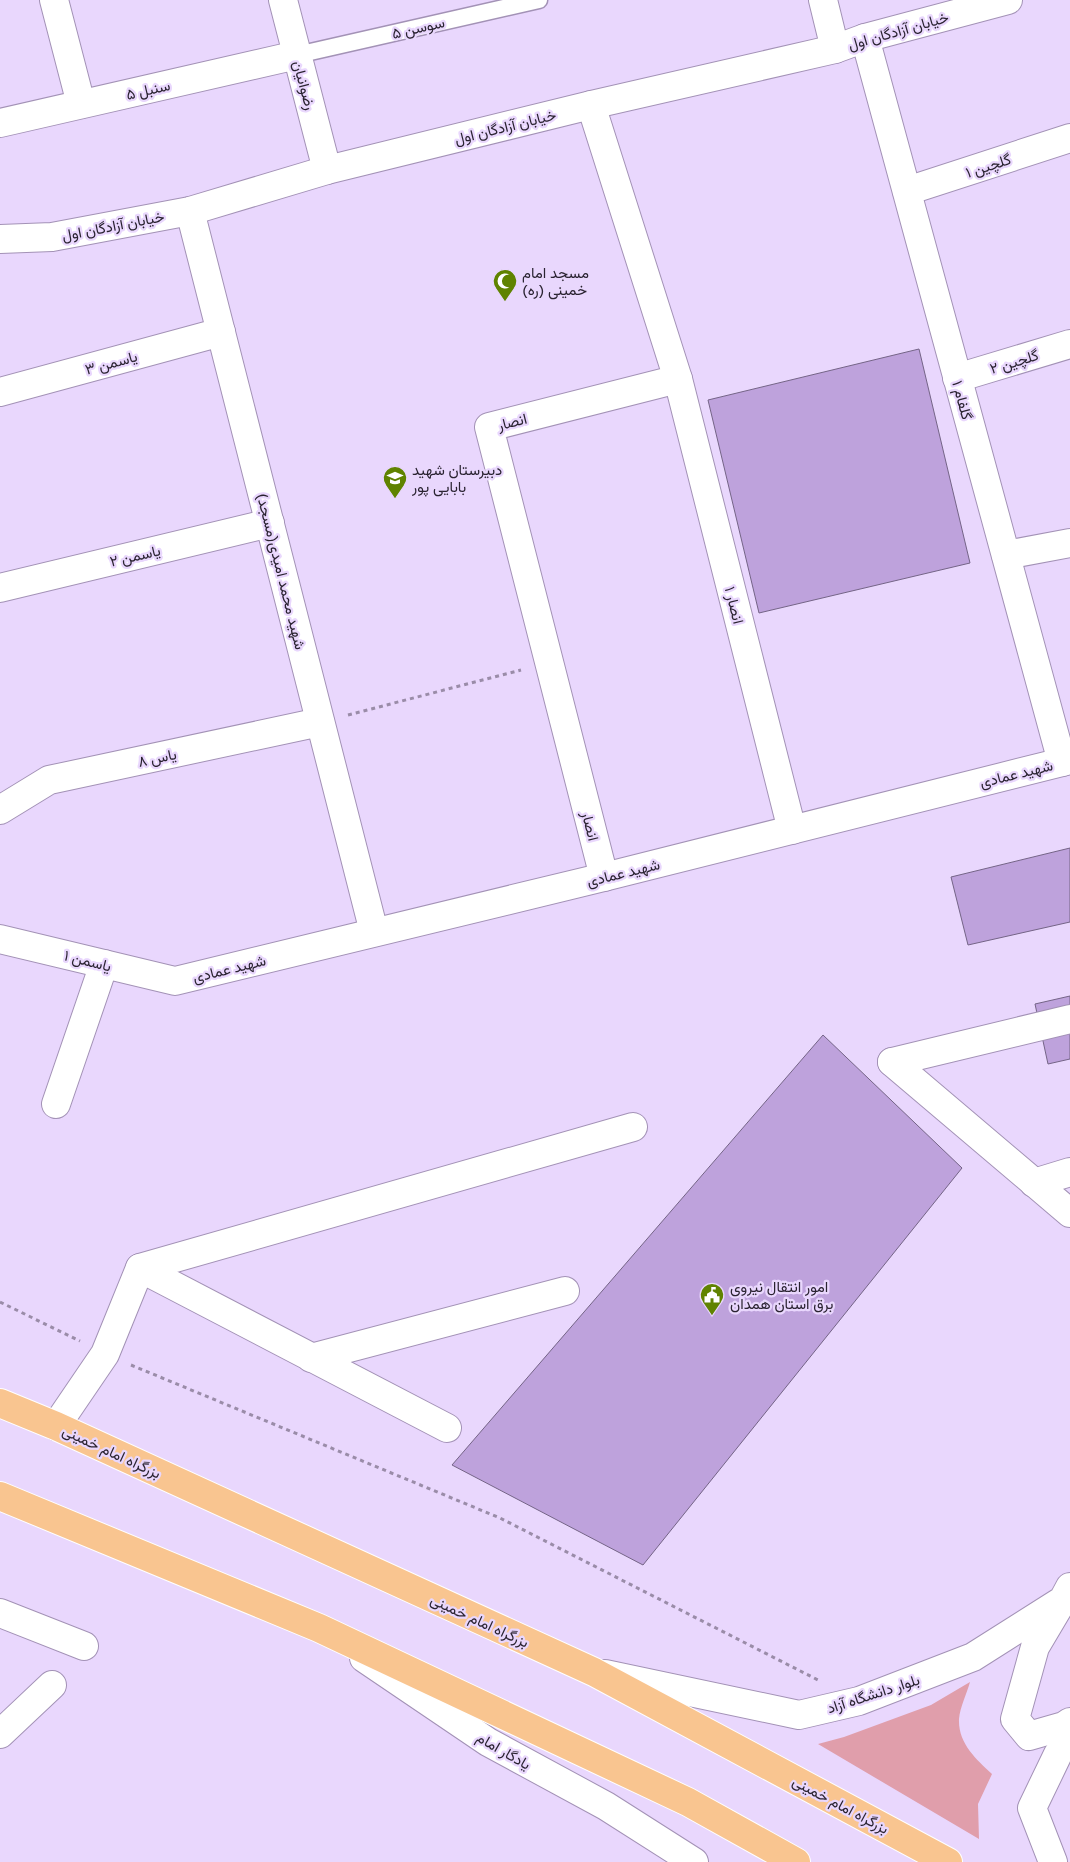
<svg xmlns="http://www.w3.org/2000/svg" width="1070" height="1862" font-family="'Golos Text',Vazirmatn,sans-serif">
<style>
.green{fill:#e09eab}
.building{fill:#bea2dc;stroke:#746486}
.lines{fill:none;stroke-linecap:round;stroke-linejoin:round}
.lane-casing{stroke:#a392b6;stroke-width:19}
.street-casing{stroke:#a392b6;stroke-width:30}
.secondary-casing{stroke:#a392b6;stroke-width:30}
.highway-casing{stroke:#fff;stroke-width:30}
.path{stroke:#9a8ca8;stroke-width:3;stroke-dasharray:4 4;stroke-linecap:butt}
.lane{stroke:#fff;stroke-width:16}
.street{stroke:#fff;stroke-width:28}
.secondary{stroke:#fff;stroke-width:28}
.highway{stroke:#f9c590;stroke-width:28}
.labels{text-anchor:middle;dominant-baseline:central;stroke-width:4.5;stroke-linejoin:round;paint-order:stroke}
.street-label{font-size:15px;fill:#2a2331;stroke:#e9d7fd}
.poi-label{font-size:15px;fill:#2a2331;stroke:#e9d7fd;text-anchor:start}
</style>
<rect width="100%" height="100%" fill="#e9d7fd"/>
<path class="green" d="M970,1682c-3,11 -10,25 -11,37 -1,24 17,40 33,55l-14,30 1,35 -161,-95 26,-7 87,-32z"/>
<g class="building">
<polygon points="919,349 970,563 759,613 708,400"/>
<polygon points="1070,848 1070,922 968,945 951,877"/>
<polygon points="1070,996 1070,1059 1048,1064 1035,1004"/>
<polygon points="823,1035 962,1168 643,1565 452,1465"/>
</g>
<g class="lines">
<g class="lane-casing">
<polyline id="lane" points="297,55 539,0"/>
</g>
<g class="street-casing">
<g id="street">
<polyline points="54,0 81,104"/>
<polyline points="283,0 327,170"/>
<polyline points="823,0 835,49"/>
<polyline points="865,38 1062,762"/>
<polyline points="591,105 678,379 489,427 604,877"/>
<polyline points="0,123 297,55"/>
<polyline points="907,191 1070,138"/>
<polyline points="190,211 374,932"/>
<polyline points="957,378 1070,344"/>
<polyline points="678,379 792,830"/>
<polyline points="0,392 221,332"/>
<polyline points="1006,555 1070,543"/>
<polyline points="0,588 270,523"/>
<polyline points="0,810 49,780 320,722"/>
<polyline points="0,939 175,981 604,877 1070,760"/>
<polyline points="892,1062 1070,1213"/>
<polyline points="892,1062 1070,1019"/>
<polyline points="56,1104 104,964"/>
<polyline points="1034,1183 1070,1172"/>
<polyline points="311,1358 565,1291"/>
<polyline points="56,1426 105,1354 140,1268"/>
<polyline points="447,1428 140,1268 633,1127"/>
<polyline points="0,1613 84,1646"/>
<polyline points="0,1734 52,1685"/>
</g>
</g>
<g class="secondary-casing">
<g id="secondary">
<polyline points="0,239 52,237 190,211 327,170 591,105 835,49 865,38 1008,0"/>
<polyline points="1060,1605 1035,1647 1015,1719 1029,1736 1064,1726 1070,1722"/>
<polyline points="364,1658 488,1742 606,1806 694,1862"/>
<polyline points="605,1674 799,1715 859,1701 973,1657 1063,1600 1070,1587"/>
<polyline points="1053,1862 1032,1808 1058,1754 1070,1740"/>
</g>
</g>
<g class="highway-casing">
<g id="highway">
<polyline points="0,1403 56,1426 594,1672 948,1862"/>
<polyline points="0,1496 319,1628 688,1802 796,1862"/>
</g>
</g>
<g class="path">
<polyline points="348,715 521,670"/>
<polyline points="0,1302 80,1341"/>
<polyline points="131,1365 500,1518 818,1680"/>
</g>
<use href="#lane" class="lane"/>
<use href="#street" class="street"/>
<use href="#secondary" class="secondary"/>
<use href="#highway" class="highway"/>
</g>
<defs>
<g id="mosque-pin" transform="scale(1.25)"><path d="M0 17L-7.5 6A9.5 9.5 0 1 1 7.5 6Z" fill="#608300" stroke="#e9d7fd"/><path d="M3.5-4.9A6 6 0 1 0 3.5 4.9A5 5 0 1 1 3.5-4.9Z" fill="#fff"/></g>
<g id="school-pin" transform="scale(1.25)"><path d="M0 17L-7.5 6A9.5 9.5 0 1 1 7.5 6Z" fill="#608300" stroke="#e9d7fd"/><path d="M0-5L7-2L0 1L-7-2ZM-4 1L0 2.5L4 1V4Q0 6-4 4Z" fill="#fff"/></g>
<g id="civic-pin" transform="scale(1.25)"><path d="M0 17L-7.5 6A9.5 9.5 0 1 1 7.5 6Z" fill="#608300" stroke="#e9d7fd"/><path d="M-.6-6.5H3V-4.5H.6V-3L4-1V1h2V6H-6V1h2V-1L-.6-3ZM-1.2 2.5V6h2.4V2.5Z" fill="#fff"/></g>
</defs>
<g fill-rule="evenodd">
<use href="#mosque-pin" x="505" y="281"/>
<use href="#school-pin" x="395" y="478"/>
<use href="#civic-pin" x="712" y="1295"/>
</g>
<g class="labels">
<g class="street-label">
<text transform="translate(418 27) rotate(-13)">سوسن ۵</text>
<text transform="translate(898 30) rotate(-16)">خیابان آزادگان اول</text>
<text transform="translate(305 85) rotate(75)">رضوانیان</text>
<text transform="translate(148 89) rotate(-13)">سنبل ۵</text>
<text transform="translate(505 126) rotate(-14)">خیابان آزادگان اول</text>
<text transform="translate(988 165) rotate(-18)">گلچین ۱</text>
<text transform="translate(113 225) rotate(-11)">خیابان آزادگان اول</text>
<text transform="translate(1014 361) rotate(-17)">گلچین ۲</text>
<text transform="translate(111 362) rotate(-15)">یاسمن ۳</text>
<text transform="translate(963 400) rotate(75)">گلفام ۱</text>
<text transform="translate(512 421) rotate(-14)">انصار</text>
<text transform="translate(135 555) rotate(-13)">یاسمن ۲</text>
<text transform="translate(282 571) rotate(76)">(مسجد)شهید محمد امیدی</text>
<text transform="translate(735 605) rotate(76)">انصار ۱</text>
<text transform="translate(157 757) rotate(-12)">یاس ۸</text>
<text transform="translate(1016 773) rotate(-14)">شهید عمادی</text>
<text transform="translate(591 826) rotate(76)">انصار</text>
<text transform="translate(623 872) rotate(-14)">شهید عمادی</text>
<text transform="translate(88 960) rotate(14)">یاسمن ۱</text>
<text transform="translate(229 968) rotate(-14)">شهید عمادی</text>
<text transform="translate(112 1451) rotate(25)">بزرگراه امام خمینی</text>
<text transform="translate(480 1620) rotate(25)">بزرگراه امام خمینی</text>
<text transform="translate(873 1693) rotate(-18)">بلوار دانشگاه آزاد</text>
<text transform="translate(504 1750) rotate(30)">یادگار امام</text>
<text transform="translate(841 1804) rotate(28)">بزرگراه امام خمینی</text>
</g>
<g class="poi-label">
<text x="522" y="272">مسجد امام<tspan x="522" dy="17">خمینی (ره)</tspan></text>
<text x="412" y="469">دبیرستان شهید<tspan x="412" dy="17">بابایی پور</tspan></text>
<text x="730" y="1286">امور انتقال نیروی<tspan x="730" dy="17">برق استان همدان</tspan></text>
</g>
</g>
</svg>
